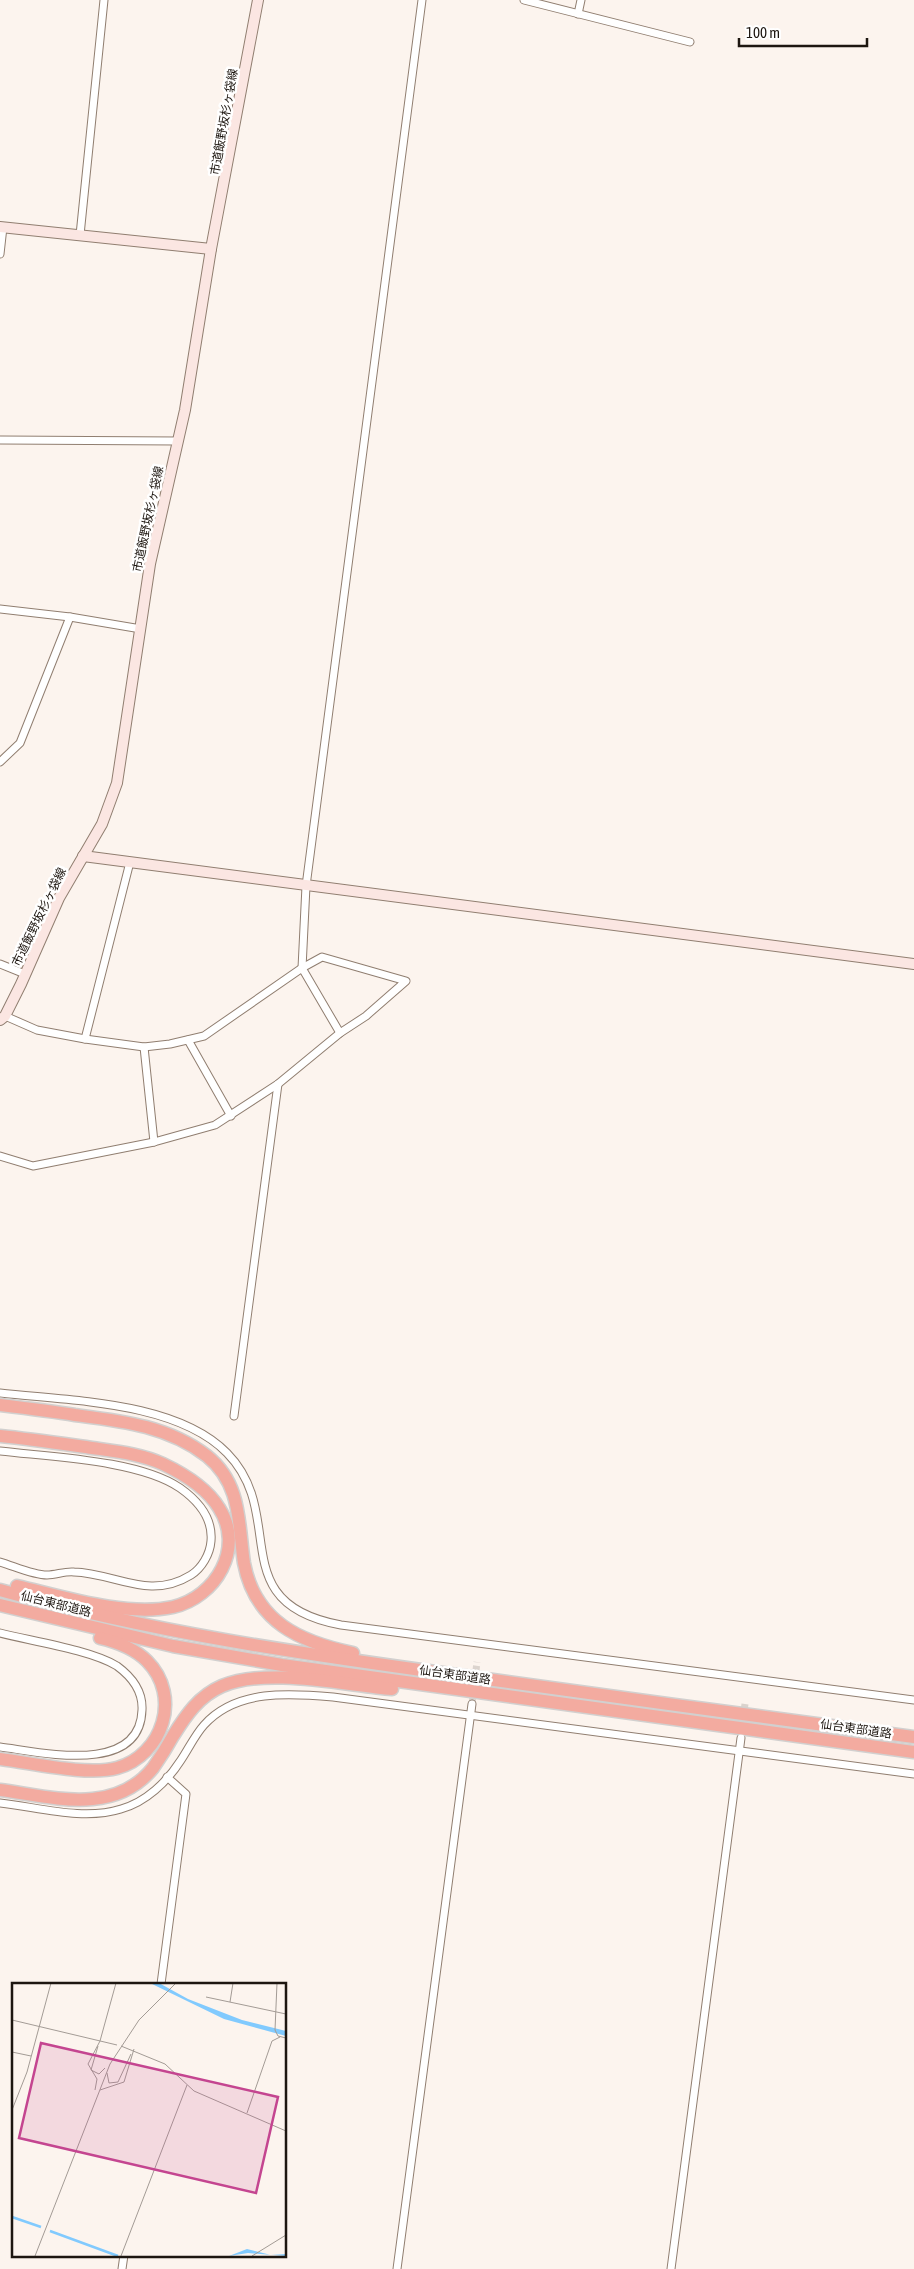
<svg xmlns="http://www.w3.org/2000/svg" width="914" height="2269" font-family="'Asap Condensed','Noto Sans JP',sans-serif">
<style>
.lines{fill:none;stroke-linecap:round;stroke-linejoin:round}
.street-tunnel{stroke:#dbd3cd;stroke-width:7;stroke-dasharray:7 3.5;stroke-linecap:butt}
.street-casing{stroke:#907e70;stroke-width:9}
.secondary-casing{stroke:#907e70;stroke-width:12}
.highway-casing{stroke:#d2d0cf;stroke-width:15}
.street{stroke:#fff;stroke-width:7}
.secondary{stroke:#fbe6e2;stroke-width:10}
.highway{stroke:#f3aba0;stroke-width:12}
.labels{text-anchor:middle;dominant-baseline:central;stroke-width:5;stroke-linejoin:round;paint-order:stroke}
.street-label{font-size:12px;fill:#1d1610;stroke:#fff}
.inset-river{fill:none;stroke:#81cafe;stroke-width:2.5}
.inset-road{fill:none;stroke:#a39b95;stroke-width:1}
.view{fill:#c44590;fill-opacity:0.15;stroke:#c44590;stroke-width:2.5}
.inset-edge{fill:none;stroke:#1d1610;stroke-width:2.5}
</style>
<rect width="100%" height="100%" fill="#fcf4ee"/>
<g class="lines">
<g class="street-tunnel">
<polyline points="472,1704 477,1662"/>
<polyline points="741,1731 745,1704"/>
</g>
<g class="street-casing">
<g id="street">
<polyline points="524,0 690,42"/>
<polyline points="578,14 581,0"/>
<polyline points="80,235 104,0"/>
<polyline points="0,254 3,227"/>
<polyline points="0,440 178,441"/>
<polyline points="0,609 70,617 141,629"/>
<polyline points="0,762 20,743 70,617"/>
<polyline points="0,964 25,974"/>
<polyline points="340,1033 302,968 306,886 422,0"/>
<polyline points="85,1039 130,862"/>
<polyline points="188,1040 231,1116"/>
<polyline points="144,1047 154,1142"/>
<polyline points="0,1156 33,1166 154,1142 215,1125 278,1084 340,1033 366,1016 406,981 322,957 302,968 204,1036 170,1044 144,1047 85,1039 37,1030 5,1016"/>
<path d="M0,1393c69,8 176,8 227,60 62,63 -5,150 114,172l573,75"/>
<polyline points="234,1416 278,1084"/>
<path d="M0,1451c51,6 139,9 180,37 17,12 33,30 31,53 -1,13 -9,27 -20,34 -42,26 -76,-2 -117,-3 -9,-1 -18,3 -27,3 -14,0 -33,-9 -47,-13"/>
<path d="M0,1633c31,8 91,17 117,33 15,11 26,25 25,44 -2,66 -101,42 -142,37"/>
<path d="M0,1803c38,4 83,18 121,6 25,-7 46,-27 60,-49 8,-12 14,-25 23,-35 32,-36 86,-32 129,-28l581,77"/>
<polyline points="161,1984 186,1794 167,1777"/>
<polyline points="122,2269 124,2255"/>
<polyline points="397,2269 472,1704"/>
<polyline points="671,2269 741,1738"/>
</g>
</g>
<g class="secondary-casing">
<g id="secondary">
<polyline points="0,227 211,249"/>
<polyline points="83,856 914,964"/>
<polyline points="0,1020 5,1016 21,984 59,898 102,824 117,783 150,564 185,410 211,249 258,0"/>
</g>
</g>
<g class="highway-casing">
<g id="highway">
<path d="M0,1405c25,3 50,6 75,10 47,6 93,11 132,41 35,28 31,68 37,107 11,59 56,79 109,90"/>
<path d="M0,1436c29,3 57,7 86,11 26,4 53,6 77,17 21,10 44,24 56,44 26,40 -3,89 -46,99 -47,10 -109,-10 -156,-21"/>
<path d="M0,1590c150,42 303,64 457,85 152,21 305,42 457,62"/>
<polyline points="0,1605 173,1646 282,1665 914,1752"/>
<path d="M0,1759c33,4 87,17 117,9 46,-13 65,-72 30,-107 -12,-12 -30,-19 -47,-23"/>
<path d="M0,1790c52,7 114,26 153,-22 7,-10 14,-21 20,-32 13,-21 26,-40 49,-50 44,-19 122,-1 170,3"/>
</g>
</g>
<use href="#street" class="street"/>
<use href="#secondary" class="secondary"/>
<use href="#highway" class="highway"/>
</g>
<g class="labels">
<g class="street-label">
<text transform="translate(224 122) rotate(-80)">市道飯野坂杉ヶ袋線</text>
<text transform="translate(148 519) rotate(-78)">市道飯野坂杉ヶ袋線</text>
<text transform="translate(39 917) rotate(-64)">市道飯野坂杉ヶ袋線</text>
<text transform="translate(56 1604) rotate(14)">仙台東部道路</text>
<text transform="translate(455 1675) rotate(8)">仙台東部道路</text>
<text transform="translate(856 1729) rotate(8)">仙台東部道路</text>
</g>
</g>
<g transform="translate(12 1983)">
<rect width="274" height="274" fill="#fcf4ee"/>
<path d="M138,0h9l29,16 54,21 44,11v5l-62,-17zM235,266l24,6 15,-1v2l-38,-3 -19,3z" fill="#81cafe"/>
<path class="inset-river" d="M0,234l29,10M38,248l68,25"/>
<path class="inset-road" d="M265,0l-2,47 3,6 8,2M194,14l80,17M218,19l3,-19M0,37l105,25M88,58l16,-58M86,63l-7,24 8,4 6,-6M109,63l44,18 29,27 92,40M0,69l19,4M95,90l2,10 9,-1 13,-28M83,107l2,-11 -9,-15 12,-23M88,107l24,-8 10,-33M0,127l15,-38 24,-89M235,130l25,-72 8,-4M23,273l75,-192 29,-44 37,-37M109,273l66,-171M240,273l34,-21"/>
<path class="view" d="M29,60l237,54 -22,96 -237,-55z"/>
<rect width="274" height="274" class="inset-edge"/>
</g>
<path d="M739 38v8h128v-8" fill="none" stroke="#1d1610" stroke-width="2.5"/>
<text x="746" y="38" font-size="15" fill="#1d1610" stroke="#ffffff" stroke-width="4" paint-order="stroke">100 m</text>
</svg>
